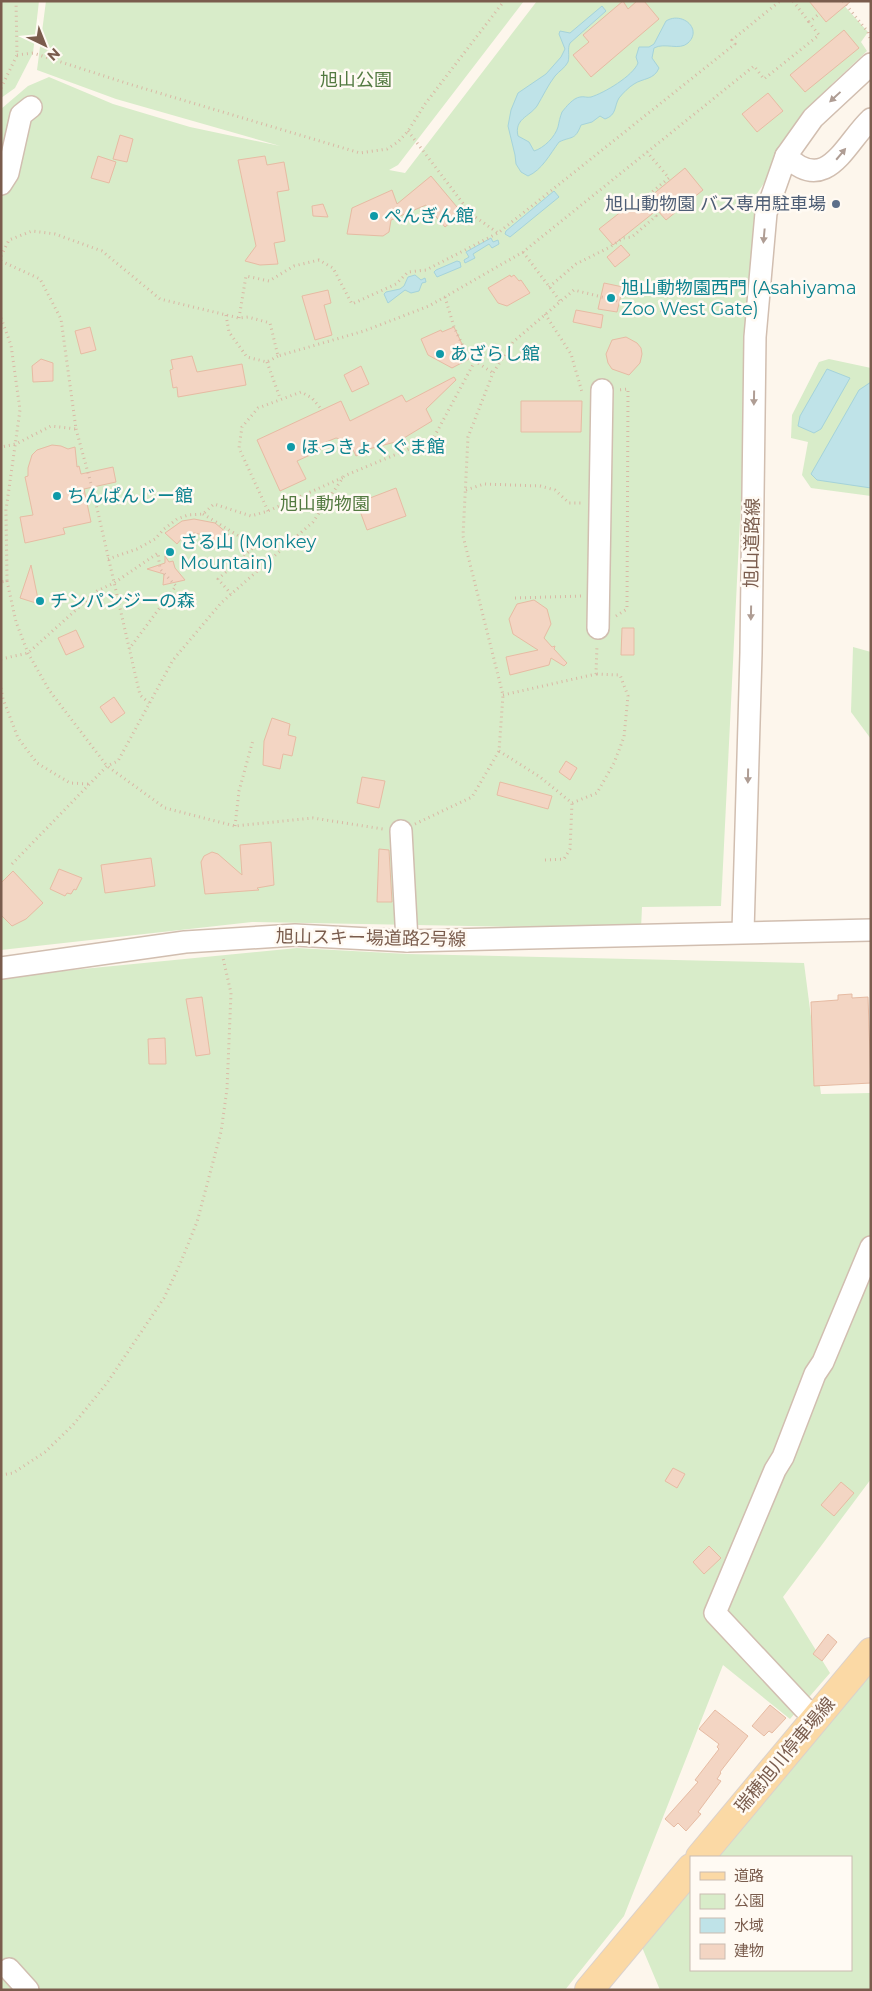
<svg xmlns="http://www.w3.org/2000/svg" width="872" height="1991" font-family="Montserrat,'Noto Sans JP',sans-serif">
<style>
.green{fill:#d8ecc9}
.water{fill:#bfe3e8;stroke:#a5d3da}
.building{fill:#f3d5c3;stroke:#e6bba3}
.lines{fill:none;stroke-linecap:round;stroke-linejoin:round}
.minor-casing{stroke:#d1beb0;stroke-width:24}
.major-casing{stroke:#dad1cd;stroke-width:30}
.path{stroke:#d9b8a5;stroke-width:3;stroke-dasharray:1 4;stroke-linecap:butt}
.minor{stroke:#fff;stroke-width:21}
.major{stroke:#fbd9a5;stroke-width:28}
.oneway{fill:#af9d94}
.service-dot{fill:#5c6f8a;stroke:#fffaf3;stroke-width:2}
.culture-dot{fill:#0f9aa8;stroke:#fffaf3;stroke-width:2}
.labels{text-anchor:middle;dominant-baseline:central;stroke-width:5;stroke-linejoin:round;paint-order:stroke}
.park-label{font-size:18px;fill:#537a41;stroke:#fffaf3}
.service-label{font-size:18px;fill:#4e5e75;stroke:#fffaf3;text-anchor:end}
.culture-label{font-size:18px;fill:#0d838f;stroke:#fffaf3;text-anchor:start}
.street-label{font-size:18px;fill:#7a5c4d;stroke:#fffaf3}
</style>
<rect width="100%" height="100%" fill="#fdf6ec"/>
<g class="green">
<polygon points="1,1 39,1 33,53 15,88 1,98"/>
<polygon points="46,1 524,1 398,165 389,170 405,173 537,1 840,1 868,32 861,42 867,51 832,84 756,195 721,906 642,907 641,929 252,922 1,950 1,109 28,86 49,77 113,104 190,127 280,146 116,99 37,70"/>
<polygon points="829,359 871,368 871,496 811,488 802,475 808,442 791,438 792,415 819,362"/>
<polygon points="853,647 871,652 871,739 851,712"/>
<polygon points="297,948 408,954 804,963 821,1094 871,1093 871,1479 783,1597 830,1673 790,1719 723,1665 624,1916 565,1990 1,1990 1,977"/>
<polygon points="871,1652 871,1990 660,1990 636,1933 691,1868 691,1970 851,1970 851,1857 700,1857"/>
</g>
<g class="water">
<path d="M602,6l4,5 -36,32c-3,6 0,12 -2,19 -3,6 -9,9 -13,14 -7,9 -12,20 -18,30 -8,11 -23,13 -19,30l11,6 5,9c10,-3 21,-14 24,-24 1,-5 2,-10 4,-15 4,-5 11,-14 18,-15 4,-1 7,1 11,0 13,-4 42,-21 47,-34l-2,-6 3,-10h10l5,-3 12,-23c16,-10 37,8 22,22 -9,8 -23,-1 -34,5l-2,10 7,10c-5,12 -16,10 -25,16 -5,3 -11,9 -15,14 -5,8 -2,17 -14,21l-5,-3 -8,6 -11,3c-6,16 -10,11 -22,17 -9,12 -17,28 -31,34l-7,-4 -5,-8 -1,-9 -7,-29 3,-16 7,-17 28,-19 15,-17 4,-8 -6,-15 1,-3 10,2z"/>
<polygon points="554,191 559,197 510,237 505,234 506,231"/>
<polygon points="491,238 493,242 498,240 499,244 492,248 489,244 473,254 475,258 465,263 464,260 469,257 466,252"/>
<polygon points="457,261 460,262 461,267 437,277 434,272 436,270"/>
<polygon points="415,275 421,280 425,278 426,282 422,283 419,291 411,293 405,290 388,303 384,294 386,292 400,289 404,286 408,277"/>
<polygon points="827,369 850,378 821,429 814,433 798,426 800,416"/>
<polygon points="871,382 871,488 817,480 811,474 859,390"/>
</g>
<g class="building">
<polygon points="623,1 628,9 637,1 644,1 659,19 591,77 573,55 589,42 583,35"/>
<polygon points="809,1 851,1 826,22"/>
<polygon points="844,30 859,48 805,92 790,75"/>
<polygon points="768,93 783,111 757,132 742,114"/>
<polygon points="120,135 133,139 127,162 113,159"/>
<polygon points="98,156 116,162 109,183 91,178"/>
<polygon points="265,156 267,165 284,162 289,190 277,192 285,241 274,243 278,264 260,265 245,261 256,246 238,160"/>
<polygon points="685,168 703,190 666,220 657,210 613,245 599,229 636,200 640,205"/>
<polygon points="431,176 462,213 445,227 426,205 391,220 389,232 383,236 347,234 352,208 392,190 397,204"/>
<polygon points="323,204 328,217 313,216 312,206"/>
<polygon points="621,245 630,255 615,267 607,257"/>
<polygon points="510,275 511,277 514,275 519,281 521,280 530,293 507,306 498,303 488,288"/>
<polygon points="604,283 623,287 617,312 598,309"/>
<polygon points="328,290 331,303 324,305 332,335 315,340 302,296"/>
<polygon points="576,310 603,315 601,328 573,322"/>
<polygon points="90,327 96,350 81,354 75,331"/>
<polygon points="454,327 469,359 452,368 428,355 421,339 441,330 442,332"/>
<polygon points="626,337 637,343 641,348 642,354 640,363 629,375 612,369 608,363 606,354 612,340"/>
<polygon points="192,356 197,372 242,364 246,385 178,397 177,387 173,388 170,370 173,369 171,360"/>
<polygon points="41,359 53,363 53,381 33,382 32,366"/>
<polygon points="361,366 369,384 352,392 344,375"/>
<polygon points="454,377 456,380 426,409 432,421 399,441 369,449 356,456 349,441 336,438 326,442 319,451 297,461 306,479 280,491 257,440 341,401 350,421 402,395 406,402"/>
<polygon points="521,401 582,401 581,432 521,432"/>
<polygon points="52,445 61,446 68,449 75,447 77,467 79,466 81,474 113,467 116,482 84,489 91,522 63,528 65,534 25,543 20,517 33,515 25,477 28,476 28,468 32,455 37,450"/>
<polygon points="396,488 406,516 367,530 357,503"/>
<polygon points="194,519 215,523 227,533 234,543 219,550 215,542 208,536 194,533 182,538 177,544 165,533 182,521"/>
<polygon points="165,556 169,562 173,561 175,568 185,580 163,585 164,574 147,569 165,563"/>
<polygon points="31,565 39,604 20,598"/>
<polygon points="534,600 547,609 551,624 544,638 552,647 555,646 554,649 567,663 564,666 551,658 549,665 510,675 506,657 538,650 513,634 509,619 517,604"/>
<polygon points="622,628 634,628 634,655 621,655"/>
<polygon points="76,630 84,647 66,655 58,638"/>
<polygon points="114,697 125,713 111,723 100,707"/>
<polygon points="272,718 290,724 288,735 296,737 292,756 283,754 280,769 263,765 264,741"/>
<polygon points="566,761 577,768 570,780 559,772"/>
<polygon points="362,777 385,781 379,808 357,803"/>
<polygon points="500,782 552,796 548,809 497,795"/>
<polygon points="271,842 274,885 257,888 259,890 205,894 201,862 204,856 212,852 218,854 242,875 240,845"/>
<polygon points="379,849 389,850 392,902 377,902"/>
<polygon points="151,858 155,886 105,893 101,865"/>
<polygon points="59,869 82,878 76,890 74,889 71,894 67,893 65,896 50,889"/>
<polygon points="13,871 43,903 26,919 12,926 1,915 1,883"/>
<polygon points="852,994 852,998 868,997 871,1083 814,1086 811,1002 838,1000 838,995"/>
<polygon points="202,997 210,1054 196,1056 186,999"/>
<polygon points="165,1038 166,1064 149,1064 148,1039"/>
<polygon points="673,1468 685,1474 677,1488 665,1481"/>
<polygon points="841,1482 854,1493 834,1516 821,1505"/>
<polygon points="709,1546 721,1558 704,1574 693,1562"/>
<polygon points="828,1634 837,1642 822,1661 813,1654"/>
<polygon points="770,1705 786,1718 772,1733 769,1731 764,1736 752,1726"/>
<polygon points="715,1710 748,1736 720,1772 721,1773 717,1779 721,1781 698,1812 701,1814 686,1831 678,1823 674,1827 665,1819 698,1782 695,1780 719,1749 717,1747 719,1744 699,1729"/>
</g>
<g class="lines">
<g class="minor-casing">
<g id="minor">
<path d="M786,156c41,40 59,-13 85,-37"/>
<polyline points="1,184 8,173 21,115 31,107"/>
<polyline points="598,628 602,390"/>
<polyline points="401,831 407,941"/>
<polyline points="743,932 751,653 755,337 766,213 786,156 813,118 871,64"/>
<polyline points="1,968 185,942 295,935 407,941 871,930"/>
<polyline points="817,1716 804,1708 715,1613 775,1470 783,1457 815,1374 823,1362 871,1247"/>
<polyline points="9,1969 28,1990"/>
</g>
</g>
<g class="major-casing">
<g id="major">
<polyline points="700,1857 871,1652"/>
<polyline points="589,1990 691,1868"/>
</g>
</g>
<g class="path">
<polyline points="793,1 809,22"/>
<polyline points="843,1 868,32 871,42"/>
<polyline points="17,55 33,53 129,84 360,153 387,149 398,142 408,131 425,104 504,1"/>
<polyline points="1,88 17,55 16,1"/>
<polyline points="408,131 471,214 498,233 735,44 732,40 780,1"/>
<polyline points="523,252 560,301"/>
<polyline points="1,256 9,240 32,231 55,234 102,251 160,299 239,318 248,317 270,323 278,356 364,331 429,306 523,252 754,66 764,79 819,35 809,22 819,14"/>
<polyline points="1,261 40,279 61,319 76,429 51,426 16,444 1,447"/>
<polyline points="549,287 576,264 610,247 623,238 632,237 656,216 642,200 669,178 647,152"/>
<polyline points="445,297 454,327 469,359 475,361"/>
<polyline points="545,314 571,354 582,392 584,392"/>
<polyline points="226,315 229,332 247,357 267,362 278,356"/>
<polyline points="1,318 11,345 20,410 6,510 7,581 1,582"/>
<polyline points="239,318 246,276 269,281 294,266 319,260 333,268 352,304 396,284 408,272 426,270 498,233"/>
<polyline points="267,362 280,398"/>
<polyline points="76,429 93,491 140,695 149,703"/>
<polyline points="466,490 484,484 540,486 555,490 569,503 582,503"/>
<polyline points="268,511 239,448 242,427 258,408 301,392 312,398 322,410"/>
<polyline points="203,514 255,546 218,579 231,594"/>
<polyline points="108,559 137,549 155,539 164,529 177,519 188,515 203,514 214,504 251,516 268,511 344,477"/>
<polyline points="7,581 16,622 28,653 49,690 107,766 165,808 235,826 313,818 383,829"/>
<polyline points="515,598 583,596"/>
<polyline points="616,616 627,609 628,389 618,390"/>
<polyline points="1,659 28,653 97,591 114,583 158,553 160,569 176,586 129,649"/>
<polyline points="1,688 3,699 18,738 37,763 70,783 89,784"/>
<polyline points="503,695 596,674 597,645"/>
<polyline points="499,751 540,777 572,803 597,793 614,763 624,737 628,696 620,675 596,674"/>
<polyline points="415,824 472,797 499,751 503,695 463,536 468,437 493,373 513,342 574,290 654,310 679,312"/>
<polyline points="235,826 239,791 253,740"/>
<polyline points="545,860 564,859 570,849 572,803"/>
<polyline points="12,864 107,766 118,761 173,660 221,603 313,522 344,476 433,439 475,361 493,373"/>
<polyline points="1,1475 13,1473 45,1452 73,1425 107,1383 164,1298 180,1264 197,1222 221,1132 227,1089 231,993 223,958"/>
</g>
<use href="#minor" class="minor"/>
<use href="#major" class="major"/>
</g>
<defs><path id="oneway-solid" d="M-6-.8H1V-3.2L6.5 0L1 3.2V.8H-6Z" transform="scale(1.25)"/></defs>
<g class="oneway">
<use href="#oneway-solid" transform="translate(835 97) rotate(137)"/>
<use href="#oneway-solid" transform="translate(841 154) rotate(-50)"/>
<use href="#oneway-solid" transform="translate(764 236) rotate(95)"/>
<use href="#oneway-solid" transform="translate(754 398) rotate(91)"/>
<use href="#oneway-solid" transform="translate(751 613) rotate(91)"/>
<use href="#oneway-solid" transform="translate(748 776) rotate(91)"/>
</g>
<circle class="service-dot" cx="836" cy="204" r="5"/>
<g class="culture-dot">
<circle cx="374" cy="216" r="5"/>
<circle cx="611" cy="298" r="5"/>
<circle cx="440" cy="354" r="5"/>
<circle cx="291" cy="447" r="5"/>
<circle cx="57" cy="496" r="5"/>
<circle cx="170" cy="552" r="5"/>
<circle cx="40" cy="601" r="5"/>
</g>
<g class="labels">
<g class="park-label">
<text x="356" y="80">旭山公園</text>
<text x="325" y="504">旭山動物園</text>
</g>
<g class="service-label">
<text x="826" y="204">旭山動物園 バス専用駐車場</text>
</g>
<g class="culture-label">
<text x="384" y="216">ぺんぎん館</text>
<text x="621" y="288">旭山動物園西門 (Asahiyama<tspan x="621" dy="21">Zoo West Gate)</tspan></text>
<text x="450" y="354">あざらし館</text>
<text x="301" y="447">ほっきょくぐま館</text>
<text x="67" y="496">ちんぱんじー館</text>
<text x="180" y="542">さる山 (Monkey<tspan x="180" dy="21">Mountain)</tspan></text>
<text x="50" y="601">チンパンジーの森</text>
</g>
<g class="street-label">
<text transform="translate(752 543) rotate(-89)">旭山道路線</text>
<text transform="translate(371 938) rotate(1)">旭山スキー場道路2号線</text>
<text transform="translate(785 1755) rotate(-50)">瑞穂旭川停車場線</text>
</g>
</g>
<rect width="872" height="1991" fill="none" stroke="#7a5c4d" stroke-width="5"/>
<rect x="690" y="1856" width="162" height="115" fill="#fffaf3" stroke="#cabbb1"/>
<rect x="700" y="1872" width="25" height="8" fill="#fbd9a5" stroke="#cabbb1"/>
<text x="734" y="1881" font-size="15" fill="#7a5c4d">道路</text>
<rect x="700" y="1894" width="25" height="15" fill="#d8ecc9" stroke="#cabbb1"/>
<text x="734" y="1906" font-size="15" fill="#7a5c4d">公園</text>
<rect x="700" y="1918" width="25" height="15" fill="#bfe3e8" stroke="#cabbb1"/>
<text x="734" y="1931" font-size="15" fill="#7a5c4d">水域</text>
<rect x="700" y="1944" width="25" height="15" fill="#f3d5c3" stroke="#cabbb1"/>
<text x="734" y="1956" font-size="15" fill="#7a5c4d">建物</text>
<g transform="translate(45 45) rotate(137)" stroke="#fffaf3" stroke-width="4" paint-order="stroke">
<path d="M0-4L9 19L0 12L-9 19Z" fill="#7a5c4d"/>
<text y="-8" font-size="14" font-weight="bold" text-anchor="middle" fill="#7a5c4d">N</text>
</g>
</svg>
